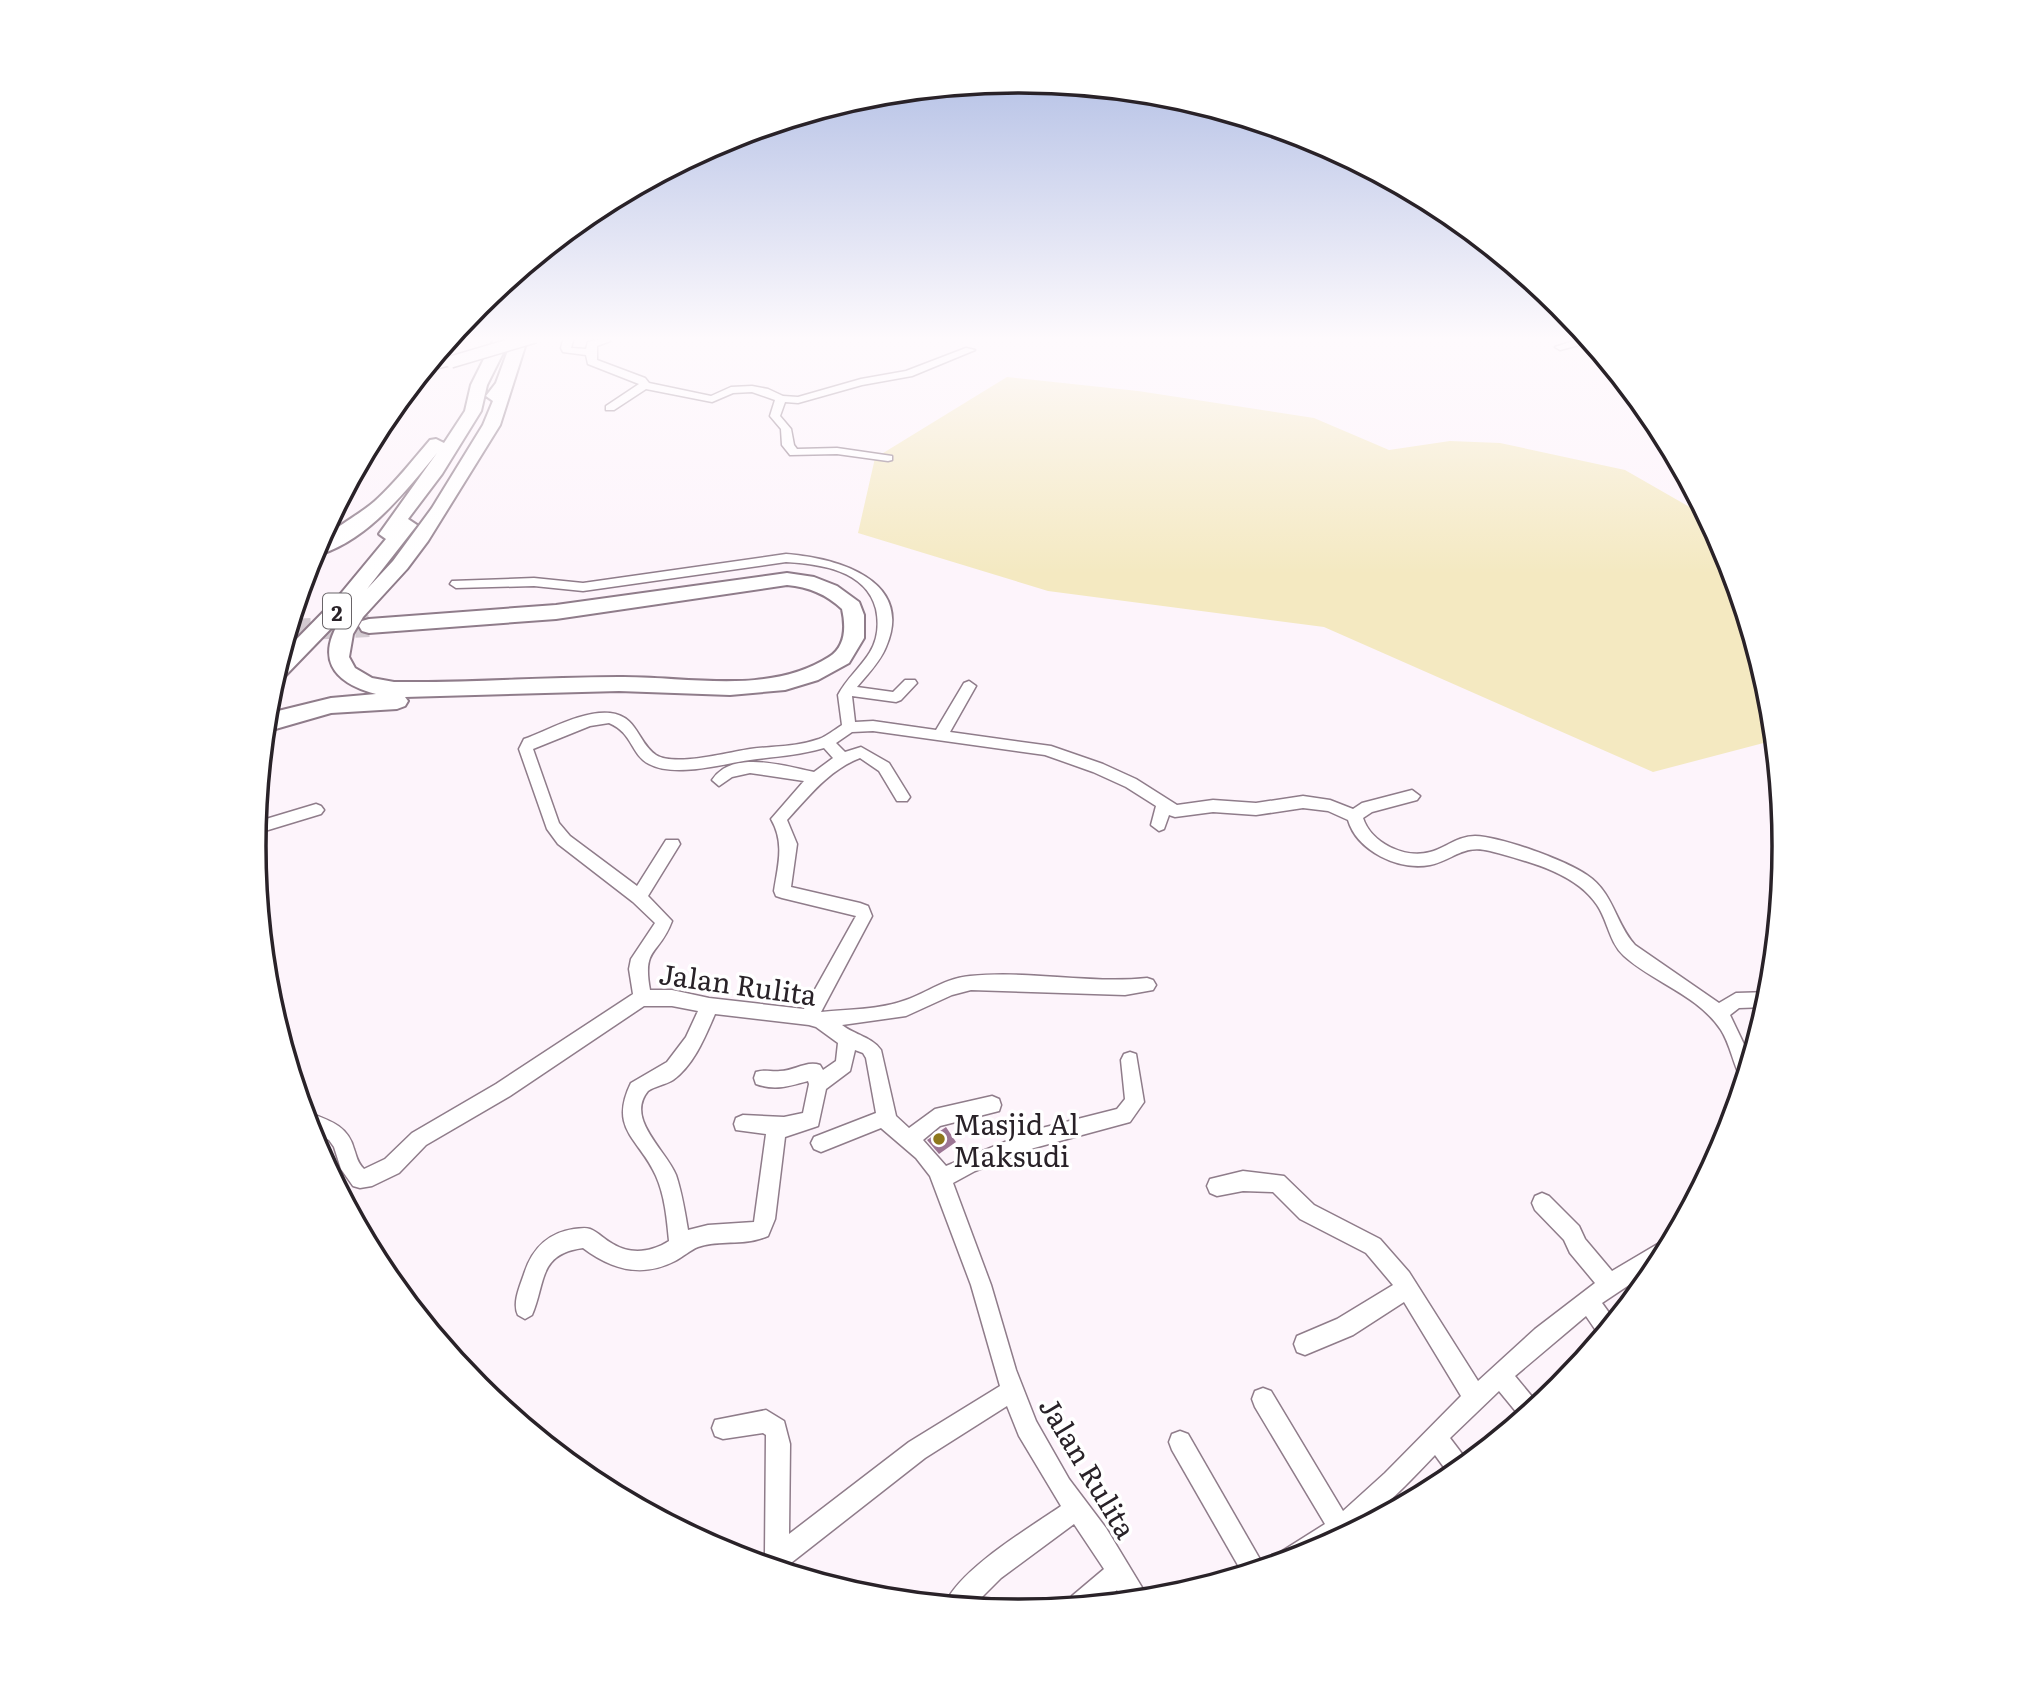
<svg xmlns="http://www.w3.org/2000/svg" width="2039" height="1692" font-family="Literata,serif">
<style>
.green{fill:#f4e9c1}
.building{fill:#9c7594}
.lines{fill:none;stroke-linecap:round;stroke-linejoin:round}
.highway-tunnel{stroke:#d3cad1;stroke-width:22;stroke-dasharray:22 11;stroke-linecap:butt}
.minor-casing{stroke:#8f7c8a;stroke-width:3}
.highway-casing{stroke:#8f7c8a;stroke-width:4}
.minor{fill:#fff;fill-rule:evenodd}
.highway{fill:#fff;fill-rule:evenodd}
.minor-bridge-casing{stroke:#8f7c8a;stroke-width:14;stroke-linecap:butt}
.minor-bridge{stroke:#fff;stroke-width:11}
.poi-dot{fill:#8e771c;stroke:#fff;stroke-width:2.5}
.labels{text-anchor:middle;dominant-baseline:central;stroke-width:7;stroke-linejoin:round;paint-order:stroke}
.shield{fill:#fff;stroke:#696468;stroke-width:2}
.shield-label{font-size:21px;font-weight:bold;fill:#292228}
.near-street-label{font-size:28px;fill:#292228;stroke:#fff}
.near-poi-label{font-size:28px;fill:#292228;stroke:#fff;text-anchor:start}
.rim{fill:none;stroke:#292228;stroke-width:3.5}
</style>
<rect width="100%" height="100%" fill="#fdf4fb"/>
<polygon class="green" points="1007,377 1138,391 1314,418 1389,450 1450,441 1500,443 1625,470 1707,517 1727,553 1770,697 1775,740 1653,772 1324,627 1048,591 858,533 875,458"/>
<polygon class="building" points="946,1127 956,1142 939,1154 927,1140"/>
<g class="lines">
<polyline class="highway-tunnel" points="289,630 369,626"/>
<g class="minor-casing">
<g id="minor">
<polygon points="564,337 574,337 571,348 586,349 588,342 610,337 610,341 597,346 597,360 645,378 649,383 711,396 731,387 752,386 768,389 783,396 798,397 861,379 906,371 966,348 975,350 912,376 862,385 798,403 785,402 780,416 791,429 794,445 797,449 837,448 892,456 892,460 888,461 837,454 790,455 782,445 781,429 770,416 775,400 752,392 733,393 712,402 646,389 614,410 606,410 606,406 639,384 588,364 586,355 563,352 561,348"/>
<polygon points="1586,337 1591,342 1560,350 1555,347"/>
<polygon points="451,359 455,360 455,364 423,372 429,365"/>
<path d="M786,554c50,4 129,25 100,93 -6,15 -19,28 -29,40l36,5 12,-12h10l2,3 -16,17 -5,2 -44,-6 3,26 18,-1 63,9 28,-47 5,-2 7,5 -26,46 101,14 52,18 33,15 41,26 36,-5 43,3 47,-7 27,4 23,9 9,-6 50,-13 8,6 -3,4 -45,12 -9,6c8,25 42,41 67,34 16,-4 27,-16 45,-16 27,1 90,24 112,39 27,18 28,48 48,70l84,58 17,-10 35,-1 -4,15 -28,1 -9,7 21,44 -7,21 -3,-1c-8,-16 -11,-35 -20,-49 -23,-35 -67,-47 -97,-74 -15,-14 -16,-35 -27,-51 -22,-33 -71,-44 -107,-54 -28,-7 -36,9 -60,14 -31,6 -73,-14 -82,-45l-20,-9 -25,-3 -47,7 -43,-3 -38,5 -6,-2 -5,14 -5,2 -8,-6 5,-19 -30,-19 -33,-15 -48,-17 -172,-24 -21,1 -16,11 9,9 16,-5 28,16 21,34 -3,4h-10l-18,-30 -19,-13c-31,12 -51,38 -73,62l10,24 -6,43 69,16 8,3 4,10 -51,96c27,-3 58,-2 85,-12 22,-8 40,-22 64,-24 59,-6 118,8 177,2l6,2 3,5 -3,5 -28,5 -154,-5 -19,5 -46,21 -64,9c13,10 30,12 39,25l15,66 13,12 26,-19 57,-13 7,3 2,6 -2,6 -59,15 -17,14 23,26 88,-36 83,-21 8,-10 -4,-39 3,-6 6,-2 6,2 8,48 -14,20 -96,26 -59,23 -22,12 38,102 25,85 20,51 33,58 37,49 43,71 -25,2 -7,-11 -16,13 -32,4 3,-11 32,-27 -30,-45 -73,54 -29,29 -27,-3c15,-35 84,-76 116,-98l-42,-70 -12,-30 -82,52 -143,112 -25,-7 8,-10 1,-118 -3,-2 -40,6 -8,-3 -3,-8 3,-8 51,-10 18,11 6,23 -1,90 120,-92 91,-56 -29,-101 -41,-109 -14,-18 -35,-30 -60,24 -7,-3 -3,-6 3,-6 62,-24 -10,-55 -3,-5 -8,-3 -5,21 -24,18 -8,37 -33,11 -10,82 -7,17c-26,11 -46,3 -70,11 -8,3 -15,10 -23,14 -33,17 -63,9 -92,-13 -45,6 -37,34 -51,67l-7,4 -7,-4c-6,-12 2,-29 6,-41 8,-25 23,-41 50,-45 5,0 10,-2 16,0 8,3 15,11 23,15 18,11 39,8 56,-3 -2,-21 -4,-45 -13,-65 -16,-37 -48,-46 -25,-93l36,-21 19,-25 12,-26 -26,-5h-28l-134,90 -84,49 -27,28 -27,13 -12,2 -7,-2 -12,-17 -7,-22 -5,-7 -19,-9 -6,-18 3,-1c21,8 41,13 47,37 3,8 3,13 10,20l21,-10 27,-26 84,-49 137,-90 -4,-25 2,-10 24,-36 -22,-21 -75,-58 -11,-15 -28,-80 5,-10c25,-9 59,-29 86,-26 28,3 27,29 46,42 19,12 73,-3 94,-6 24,-3 46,-2 69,-10 8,-3 15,-9 23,-14l-4,-30c8,-16 23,-28 32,-43 8,-13 9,-29 6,-43 -10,-39 -56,-45 -90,-47l-203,29 -49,-5 -78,2 -6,-4 2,-3 82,-3 49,5zM609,723c24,10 22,32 40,41 26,14 73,0 101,-4 27,-4 47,-4 74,-12l9,10 -19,14c-30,-6 -82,-23 -102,8l7,6 13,-9 18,-4 54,8 -33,38c14,24 7,46 3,72l2,5 6,2 74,18 -52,93 -95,-11 -37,-8h-22c-8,-44 9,-34 22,-69l-24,-25 32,-52 -2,-4h-12l-29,46 -67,-50 -11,-13 -26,-74 57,-23zM715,1014l94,11 7,2 22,16 -2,18 -13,9 -3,-5c-13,-5 -26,6 -40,6 -9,1 -15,-2 -24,1l-2,6 2,6c19,7 34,2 52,-3l1,3 -6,29 -19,4 -41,-2 -7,3 -2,6 2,6 30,4 -12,88 -46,3 -20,5c-3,-18 -6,-37 -12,-55 -10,-25 -51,-56 -28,-84 7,-5 17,-6 25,-11 21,-15 32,-43 42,-66z"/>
<polygon points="316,804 321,806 324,810 321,814 255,834 256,822"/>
<path d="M1243,1171l41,5 30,29 66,34 29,33 69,109 57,-52 60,-46 -25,-30 -6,-13 -29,-30 -3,-7 3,-7 7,-3 7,3 30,30 6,13 27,32 49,-29 7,-3 4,2 -13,24 -57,38 13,18 -14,17 -15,-22 -71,60 24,29 -17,14 -23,-28 -49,47 19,25 -18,14 -16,-22c-53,56 -83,86 -159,109l3,-11 46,-29 -70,-117 -3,-8 3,-8 8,-3 8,3 72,120 42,-38 76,-77 -57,-94 -51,33 -48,20 -8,-3 -3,-8 3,-8 40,-17 56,-34 -27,-32 -66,-34 -27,-27 -30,-1 -26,5 -7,-3 -3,-7 3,-7z"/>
<polygon points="1180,1431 1188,1434 1265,1568 1243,1574 1172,1450 1169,1442 1172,1434"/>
</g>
</g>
<g class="highway-casing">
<path id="highway" d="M495,337h16l-24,48 -6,26 -39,63 -34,45 9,6 -50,64 26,-28 39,-53 51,-83 10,-24 -7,-5 10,-13 17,-46h15l-28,88 -72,116 -21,28 -44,48 -10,17 -4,23 6,11 17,10 22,4c75,1 150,-5 225,-5 67,-1 149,19 210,-20 17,-11 17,-30 13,-48 -16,-15 -33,-22 -55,-24l-231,34 -187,14 -7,-2 -3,-5 3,-5 7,-2 187,-14 231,-32 27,4 23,9 22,16 5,13v23l-15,25 -31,17 -33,10 -55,5 -111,-4 -214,6 3,4 -3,5 -8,3 -66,4 -66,19 2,-17 7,-3 57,-14 45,-4c-45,-12 -61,-37 -33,-78l-58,60 -11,2 8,-24 56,-57 48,-58 -7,-5 58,-81c-32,39 -71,90 -123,103l-2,-3c11,-21 44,-35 63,-52 20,-18 37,-40 55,-61l6,-1 8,4 21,-32 6,-26z"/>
</g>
<use href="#minor" class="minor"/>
<use href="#highway" class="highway"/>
<g class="minor-bridge-casing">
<polyline id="minor-bridge" points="451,362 535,337"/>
</g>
<use href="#minor-bridge" class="minor-bridge"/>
</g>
<linearGradient id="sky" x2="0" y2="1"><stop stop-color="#a3b3e0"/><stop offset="0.59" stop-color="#fefafd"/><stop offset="1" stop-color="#fefafd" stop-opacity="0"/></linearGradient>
<rect width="2039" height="574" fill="url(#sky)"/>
<circle class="poi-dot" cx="939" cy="1139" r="7"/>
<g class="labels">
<rect class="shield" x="323" y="593.5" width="28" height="35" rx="5"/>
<g class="shield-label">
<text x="337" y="611">2</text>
</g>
<g class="near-street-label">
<text transform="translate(738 983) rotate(8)">Jalan Rulita</text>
<text transform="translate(1089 1467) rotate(59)">Jalan Rulita</text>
</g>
<g class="near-poi-label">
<text x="953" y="1123">Masjid Al<tspan x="953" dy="32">Maksudi</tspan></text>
</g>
</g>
<path d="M0 0H2039V1692H0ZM266 846a753 753 0 1 1 1506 0a753 753 0 1 1-1506 0Z" fill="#fff" fill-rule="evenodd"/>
<path class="rim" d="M266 846a753 753 0 1 1 1506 0a753 753 0 1 1-1506 0Z"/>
</svg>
